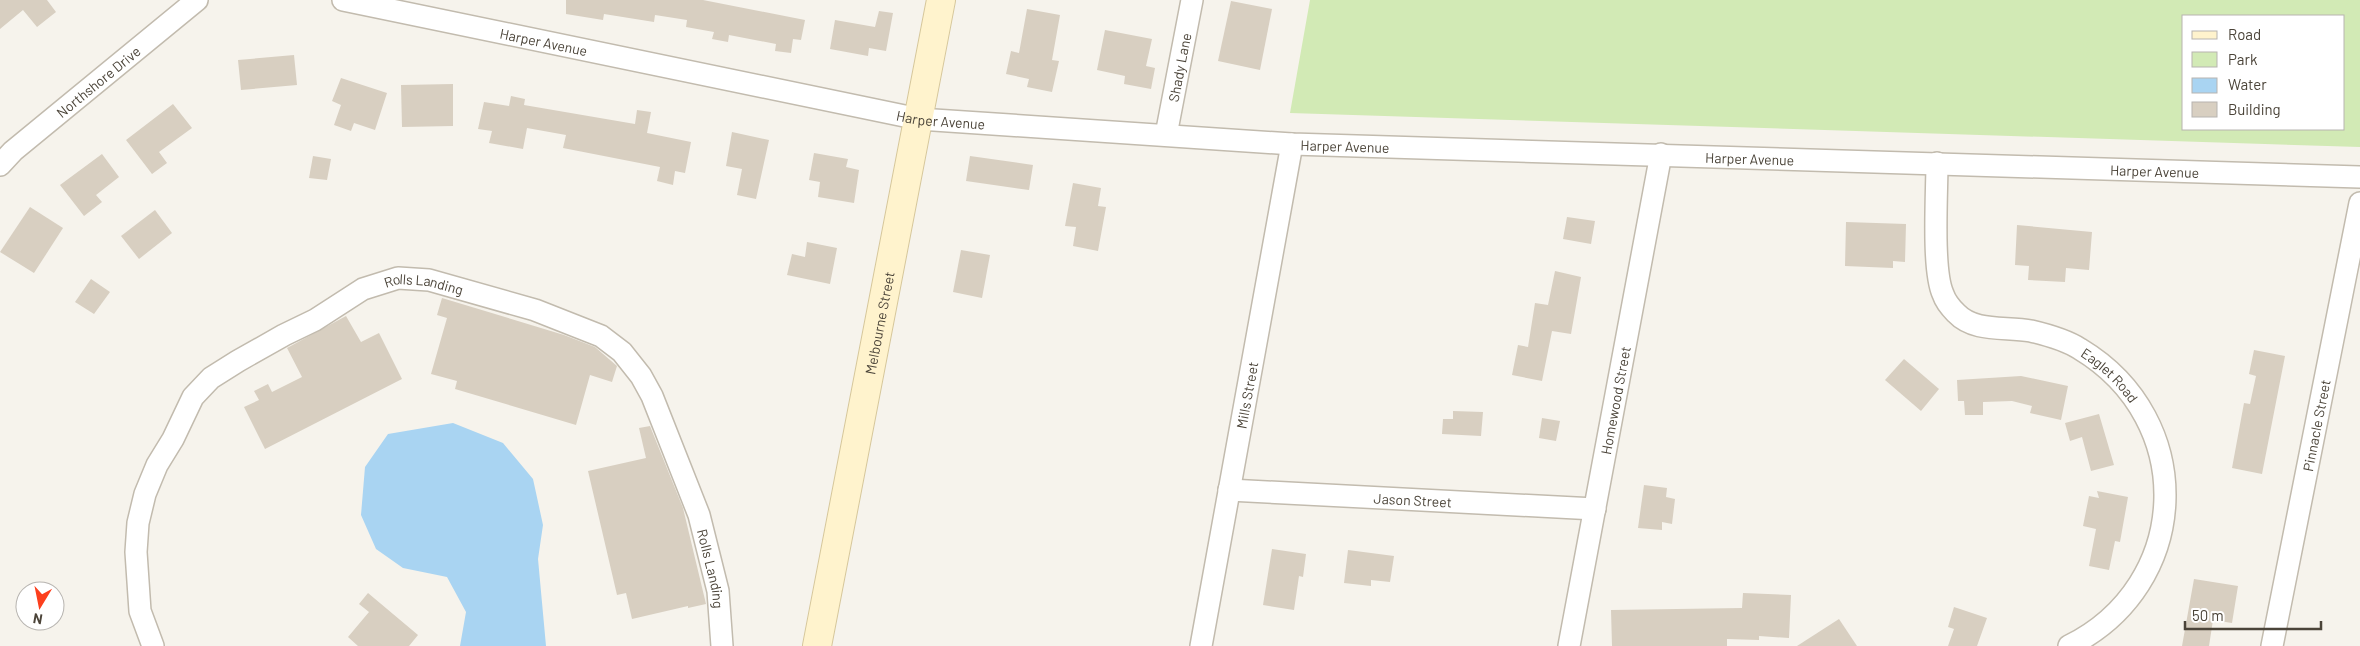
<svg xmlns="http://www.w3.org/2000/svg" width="2360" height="646" font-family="Barlow,sans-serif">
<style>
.green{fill:#d2eab5;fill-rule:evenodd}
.water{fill:#a9d4f2}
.building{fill:#d8cfc1}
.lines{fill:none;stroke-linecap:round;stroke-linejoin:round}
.street-casing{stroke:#c2bbae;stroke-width:24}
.secondary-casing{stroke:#d6c79b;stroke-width:30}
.street{stroke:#fff;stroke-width:21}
.secondary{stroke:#fff3cd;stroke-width:28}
.labels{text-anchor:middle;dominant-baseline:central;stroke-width:4;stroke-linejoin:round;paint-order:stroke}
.street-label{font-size:14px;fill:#4b4439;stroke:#fff}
</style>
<rect width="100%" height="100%" fill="#f6f3ec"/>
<path class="green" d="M1310,0h1050v147l-1070,-34zM2184,16h160v113h-160z"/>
<polygon class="water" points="453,423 503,443 533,479 543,525 538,559 546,646 460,646 466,612 447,577 403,568 376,549 361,515 365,467 388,434"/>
<g class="building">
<polygon points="0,0 47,0 56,12 37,27 23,10 0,29"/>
<polygon points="566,0 703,0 805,20 801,40 793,39 791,53 775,51 776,44 729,35 728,42 712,39 714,32 686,27 687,20 655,15 654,22 604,14 603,20 566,14"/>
<polygon points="1231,1 1272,9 1260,70 1218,61"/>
<polygon points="1027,9 1060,15 1052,60 1059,61 1052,92 1027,87 1029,79 1006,74 1011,51 1019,53"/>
<polygon points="879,11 893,13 886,51 869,48 868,56 830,49 835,20 875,27"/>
<polygon points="1105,30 1152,39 1146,66 1155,68 1151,89 1124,84 1125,76 1097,70"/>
<polygon points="294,55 297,85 241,90 238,60"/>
<polygon points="341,78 387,93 375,130 354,123 351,131 334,125 341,105 332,101"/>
<polygon points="453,84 453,126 402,127 401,85"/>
<polygon points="511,96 525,99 524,105 635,124 637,110 651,112 647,133 691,142 685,173 675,171 673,185 657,181 660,167 563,148 566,135 527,128 523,149 489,143 492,131 478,129 484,102 509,106"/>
<polygon points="173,104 192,128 159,152 167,163 152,174 126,140"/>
<polygon points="732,132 769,140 756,199 737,195 742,169 726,166"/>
<polygon points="814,153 848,159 846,167 859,170 854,203 818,197 820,182 809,180"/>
<polygon points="102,154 119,177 96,195 102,202 84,216 60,185"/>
<polygon points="313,156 331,159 327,180 309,178"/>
<polygon points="970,156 1033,165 1029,190 966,181"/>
<polygon points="1073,183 1101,188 1098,206 1106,207 1098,251 1073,246 1076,227 1065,226"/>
<polygon points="30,207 63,228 34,273 0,252"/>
<polygon points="155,210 172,233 139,259 121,236"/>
<polygon points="1567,217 1595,221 1591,244 1563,239"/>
<polygon points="1846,222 1906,224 1905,262 1893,261 1893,268 1845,266"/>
<polygon points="2017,225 2092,232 2089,270 2066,268 2065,282 2028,280 2029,266 2015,265"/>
<polygon points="807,242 837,248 830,284 787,275 792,254 805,257"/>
<polygon points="961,250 990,255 982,298 953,292"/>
<polygon points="1555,271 1581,277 1571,334 1552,331 1542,381 1512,375 1518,345 1528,347 1535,303 1548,305"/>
<polygon points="91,279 110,292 94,314 75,302"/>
<polygon points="442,298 564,335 595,347 617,366 612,382 590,375 576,425 455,389 457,381 431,374 447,318 437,315"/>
<polygon points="346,316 361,342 379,333 402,379 265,449 244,407 259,400 254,391 268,384 272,392 302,377 287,348"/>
<polygon points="2254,350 2285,356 2262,474 2232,468 2244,403 2250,404 2256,376 2249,374"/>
<polygon points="1904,359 1939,389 1921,411 1885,380"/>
<polygon points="2021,376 2068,386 2061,420 2030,413 2032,406 2012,401 1983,402 1983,415 1965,415 1964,401 1958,401 1957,380"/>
<polygon points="1453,411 1483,412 1481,436 1442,434 1443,419 1453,419"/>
<polygon points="2099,414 2114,465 2091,471 2082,437 2070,441 2065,423"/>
<polygon points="1542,418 1560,421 1556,441 1539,438"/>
<polygon points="650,426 683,508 706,604 688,608 688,606 632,619 626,593 617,595 588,471 646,458 639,428"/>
<polygon points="1644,485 1667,488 1666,497 1675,499 1672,524 1662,522 1662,530 1638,528"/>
<polygon points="2097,491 2128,497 2120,542 2115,541 2109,570 2089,566 2096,529 2083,526 2089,496 2099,498"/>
<polygon points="1272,549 1306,554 1303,577 1299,576 1294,610 1263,605"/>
<polygon points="1348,550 1394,556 1390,582 1371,580 1371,586 1344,583"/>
<polygon points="2194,579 2238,586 2232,623 2213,620 2209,646 2182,646"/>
<polygon points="368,593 418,635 409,646 358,646 348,637 369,612 359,604"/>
<polygon points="1743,593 1791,595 1789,638 1759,636 1759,640 1727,639 1727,646 1612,646 1611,610 1742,608"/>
<polygon points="1954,607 1987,618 1977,646 1948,646 1954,629 1948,627"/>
<polygon points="1839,619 1857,646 1797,646"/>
</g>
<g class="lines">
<g class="street-casing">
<g id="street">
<path id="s1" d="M343,0l576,119 373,25 1068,33"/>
<path id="s2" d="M1166,135l26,-135"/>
<path id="s3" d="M1937,163c0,29 -5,107 6,131 2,6 8,14 13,19 19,20 50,13 75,18 17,4 35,9 49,18 118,71 112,236 -11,297"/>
<path id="s4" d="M0,165l13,-14 184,-151"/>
<path id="s5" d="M1229,490l366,19"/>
<path id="s6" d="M153,646l-13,-35 -4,-59 2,-29 7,-29 12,-29 16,-26 20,-42 18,-19 27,-17 46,-26 31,-15 48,-31 35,-11 31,2 106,30 66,26 21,16 19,24 11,20 47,119 19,76 4,55"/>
<path id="s7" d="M1201,646l91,-502"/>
<path id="s8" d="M1569,646l92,-492"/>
<path id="s9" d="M2272,646l88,-443"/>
</g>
</g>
<g class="secondary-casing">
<g id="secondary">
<path id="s10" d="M817,646l124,-646"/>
</g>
</g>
<use href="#street" class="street"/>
<use href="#secondary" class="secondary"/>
</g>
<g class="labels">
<g class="street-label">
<text stroke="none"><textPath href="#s1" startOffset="205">Harper Avenue</textPath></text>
<text stroke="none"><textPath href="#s2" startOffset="69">Shady Lane</textPath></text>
<text stroke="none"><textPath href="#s4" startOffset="129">Northshore Drive</textPath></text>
<text stroke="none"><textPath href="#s1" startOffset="610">Harper Avenue</textPath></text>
<text stroke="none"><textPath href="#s1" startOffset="1015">Harper Avenue</textPath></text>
<text stroke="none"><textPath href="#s1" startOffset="1420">Harper Avenue</textPath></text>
<text stroke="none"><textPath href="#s1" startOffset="1825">Harper Avenue</textPath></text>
<text stroke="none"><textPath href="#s6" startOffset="529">Rolls Landing</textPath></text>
<text stroke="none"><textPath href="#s10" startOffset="329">Melbourne Street</textPath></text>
<text stroke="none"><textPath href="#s3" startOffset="326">Eaglet Road</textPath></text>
<text stroke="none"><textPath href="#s7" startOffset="255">Mills Street</textPath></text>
<text stroke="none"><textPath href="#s8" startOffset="250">Homewood Street</textPath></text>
<text stroke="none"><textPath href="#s9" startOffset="225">Pinnacle Street</textPath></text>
<text stroke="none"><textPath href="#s5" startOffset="184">Jason Street</textPath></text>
<text stroke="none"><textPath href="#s6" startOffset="978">Rolls Landing</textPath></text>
</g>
</g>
<rect x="2182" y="15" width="162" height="115" fill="#ffffff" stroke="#b7b4b0"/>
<rect x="2192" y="31" width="25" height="8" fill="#fff3cd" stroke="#b7b4b0"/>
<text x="2228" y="40" font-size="15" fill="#4b4439">Road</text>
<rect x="2192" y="52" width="25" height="15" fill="#d2eab5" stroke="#b7b4b0"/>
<text x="2228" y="65" font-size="15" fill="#4b4439">Park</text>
<rect x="2192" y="78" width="25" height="15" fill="#a9d4f2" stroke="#b7b4b0"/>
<text x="2228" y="90" font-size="15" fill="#4b4439">Water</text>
<rect x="2192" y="102" width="25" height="15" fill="#d8cfc1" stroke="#b7b4b0"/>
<text x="2228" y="115" font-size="15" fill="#4b4439">Building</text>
<g transform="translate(40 606) rotate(190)"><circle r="24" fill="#ffffff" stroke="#b7b4b0"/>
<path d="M0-4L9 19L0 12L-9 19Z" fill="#fc3f1d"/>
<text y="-8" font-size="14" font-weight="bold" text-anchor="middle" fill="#4b4439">N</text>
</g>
<path d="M2185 621v8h136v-8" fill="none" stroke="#4b4439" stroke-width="2.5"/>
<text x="2192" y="621" font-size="15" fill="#4b4439" stroke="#ffffff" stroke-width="4" paint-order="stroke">50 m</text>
</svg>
